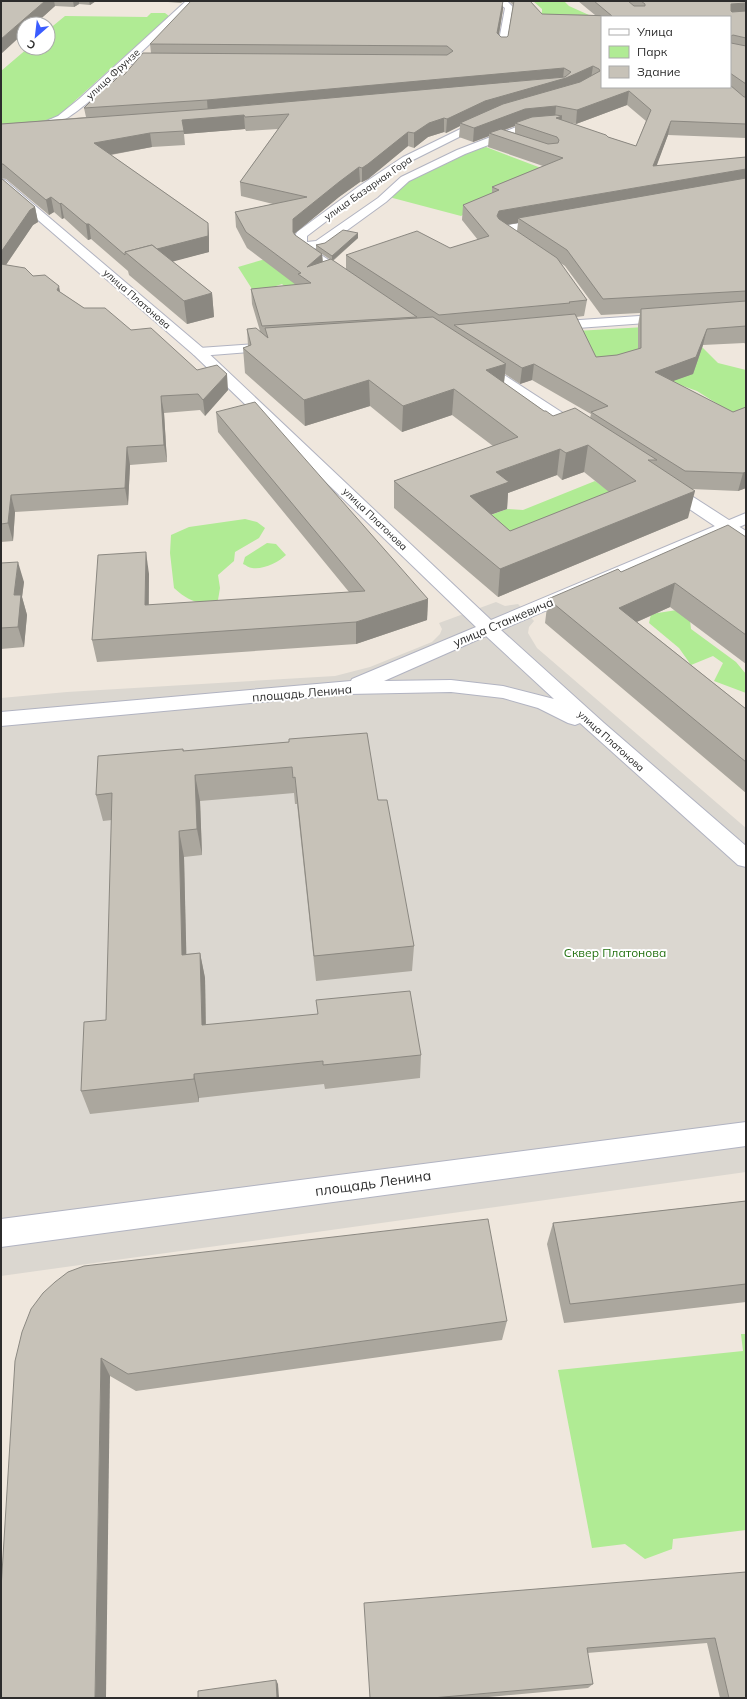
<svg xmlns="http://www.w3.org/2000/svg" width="747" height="1699" font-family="Mulish,sans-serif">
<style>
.green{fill:#b0eb94}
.plaza{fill:#dbd7d0}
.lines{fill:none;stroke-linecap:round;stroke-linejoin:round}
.street-casing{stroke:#b1b3c1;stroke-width:2}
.secondary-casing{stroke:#b1b3c1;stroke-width:2}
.street{fill:#fff;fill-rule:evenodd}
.secondary{fill:#fff;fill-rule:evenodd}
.wall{fill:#aba79e;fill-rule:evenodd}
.shaded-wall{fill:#8b8881}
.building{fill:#c7c2b8;stroke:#8b8881;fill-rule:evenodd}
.labels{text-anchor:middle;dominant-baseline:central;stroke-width:4;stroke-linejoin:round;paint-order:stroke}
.far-street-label{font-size:10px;fill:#2c2c2c;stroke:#fff}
.street-label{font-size:12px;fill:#2c2c2c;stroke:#fff}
.park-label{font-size:12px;fill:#257312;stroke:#fff}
.near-street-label{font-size:14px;fill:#2c2c2c;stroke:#fff}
</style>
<rect width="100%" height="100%" fill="#efe7dd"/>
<g class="green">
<polygon points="533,1 564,1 569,6 589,15 538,17 542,12 542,9"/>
<polygon points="151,13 165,13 169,16 57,117 39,124 1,128 1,71 28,48 48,48 48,30 65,16 147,17"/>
<polygon points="486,147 549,171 482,203 461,216 389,197 408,181 471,151"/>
<polygon points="269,258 305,288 289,290 282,284 276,286 278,292 252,289 238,267"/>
<polygon points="680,325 718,363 746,370 746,422 697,391 627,366 561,357 576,331"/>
<polygon points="595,481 605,488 641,492 515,541 488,516 507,509 523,510"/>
<path d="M245,519l12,3 8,6 -6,10 -24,14 -1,9 -16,14 2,13 -2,12c-21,5 -28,2 -44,-12l-4,-35 1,-18 18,-8z"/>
<path d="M267,543l9,1 10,11c-7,7 -23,15 -34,13 -3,0 -6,-3 -9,-4l2,-7z"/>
<polygon points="677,610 690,620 691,629 736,662 746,674 746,693 714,681 723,663 713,656 691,665 679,648 649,623 651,614"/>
<polygon points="741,1334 746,1334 746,1530 673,1539 672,1549 645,1559 625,1544 592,1548 558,1370 743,1351"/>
</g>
<polygon class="plaza" points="496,602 505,606 518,604 534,621 529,627 528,633 537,648 746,828 746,1172 1,1276 1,698 67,692 335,676 370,667 432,642 440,634 442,629 439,623"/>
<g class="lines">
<g class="street-casing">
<g id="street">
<path d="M186,1h9l-60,57h29l5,3 -2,2 -38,1c-22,20 -70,74 -103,66l-1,-2 1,-2 18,-4 14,-6 21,-17z"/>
<path d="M479,1h28l6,6 -7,41h-6l-2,-2 7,-38c-8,-7 -19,-1 -26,-7z"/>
<path d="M485,117l4,1 1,2 -1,2 -78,39 -45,30 -59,45v6l9,-1 62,-43 23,-21 56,-27 67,-26 20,-2 5,3 -5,3 -14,1 -65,25 -56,27 -23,21 -62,45 -12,2 41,27 1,3 -1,3h-10l-46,-32c-3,-5 -3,-13 0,-18l61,-45 45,-30z"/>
<path d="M548,218l4,1 2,3 -2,3 -39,7 12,10 -2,3c-9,2 -21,-8 -26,-15l2,-3 4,-1z"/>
<polygon points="669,314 674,315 676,318 674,321 550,330 545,329 543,326 545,323 550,322"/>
<polygon points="272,343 277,344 279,347 277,350 199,356 194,355 192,352 194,349 199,348"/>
<polygon points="479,361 484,362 586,428 589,431 586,434 581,436 576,434 474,368 472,365 474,362"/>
<polygon points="667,482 673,484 746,531 746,544 740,543 661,490 659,487 661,484"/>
</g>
</g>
<g class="secondary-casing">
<g id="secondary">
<path d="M1,179l4,1 199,169 287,271 255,-107v11l-245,106 103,93 142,123v21l-8,-2 -158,-142 -5,2 -7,-2 -30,-15 -35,-10 -52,-6 -103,2 -347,32v-14l350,-31 1,-2 124,-52 -282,-272 -193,-167zM486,636l68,63 -51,-13 -52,-6 -67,1z"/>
<polygon points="746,1122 746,1146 1,1247 1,1219"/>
</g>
</g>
<use href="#street" class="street"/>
<use href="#secondary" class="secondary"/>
</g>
<g class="wall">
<polygon points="1,1 96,1 90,5 79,4 74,7 55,6 35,24 24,24"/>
<polygon points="155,1 184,1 181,3"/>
<path d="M509,1h21l12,13 53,1 -17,-14h168v137l-78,-3 -12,31 90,-9v187l-2,-1 -41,2 -10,29 -21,7 61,31 13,-5v81l-8,3 -47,-2 -3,29 -190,79 -104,-89v-27l99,-35 -41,-31 -50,17 -32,-26 -65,20 -60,-53 -2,-25 5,-2 -1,-17 13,2 -8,-27 -1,-15 45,-4 -49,-37 -11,-21 -1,-15 38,-8 -32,-8 -1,-14 38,-53 -32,2 -1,-2 -61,5 1,11 -33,2 -41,8 97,68 1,15v14l-37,9 40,32 2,24 -27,7 -58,-49 -1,-4 -37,-32 -3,1 -24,-22 -2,1 -8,-7 -5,3 -43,-36 -5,-1v-54l85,-7 -2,-9 29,-26 11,-7 27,-22 -1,-9 353,-35 -4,25 2,3h6l1,-1 5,-31zM730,17v70h-128zM627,105l19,16 -10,25 -28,-9 -41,-15 9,2zM460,126l-1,11 14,5 16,-6 -1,11 55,19 -51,21v6l-29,12 -1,15 16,20 -28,8 -104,7v15l-13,-9 25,-23v-5l-33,10 -9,2v5l-21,-15 -1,-1 45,-37 21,-15h2l6,-3 40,-33 6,2 14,-11 16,-5 2,1zM515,126v7l-10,-3 4,-2zM518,223l-1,8 -10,-6zM322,254l9,6 -8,2zM559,262l6,4 36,49 39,-2 -2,12v24l-21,6 -21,2 -20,-40 8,-1 3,-16zM505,374l15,10 12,-4 59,34 -1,4 -37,-2 -9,-5 -40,-28zM584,472l25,20 -99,39 -19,-17 16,-5 1,-16 49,-18 5,5z"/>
<polygon points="1,178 35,207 38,222 33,225 6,265 33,276 60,292 84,308 131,330 197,370 228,390 205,416 200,410 164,413 167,462 130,465 128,505 15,512 13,541 1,542"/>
<polygon points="216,412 428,599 427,620 356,644 97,662 92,640 149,574 149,605 349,592 218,432"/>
<polygon points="746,537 746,664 670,607 637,622 746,709 746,793 545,623 548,599 621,572"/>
<polygon points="1,563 24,582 22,597 27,615 24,647 1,649"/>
<polygon points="289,742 378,800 414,946 412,971 316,981 297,804 295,804 294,793 200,801 202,855 184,857 186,954 200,953 205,978 206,1025 421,1055 420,1078 325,1089 324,1084 199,1098 199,1102 90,1114 81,1091 106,1020 112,820 103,821 96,795 183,749 184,751"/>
<polygon points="746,1201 746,1302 564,1323 547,1244 553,1223"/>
<polygon points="507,1321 502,1340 136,1391 110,1376 15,1361"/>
<polygon points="746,1572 746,1698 720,1698 707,1643 587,1653 593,1684 588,1688 478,1698 369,1698"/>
</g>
<g class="shaded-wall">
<polygon points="45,1 54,1 55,6 35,24 24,24 24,33 1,54 1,39"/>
<polygon points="73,1 79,1 79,4 74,7"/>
<polygon points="89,1 96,1 90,5"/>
<polygon points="503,1 503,9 497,46 497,33"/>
<polygon points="746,3 746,14 729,16 731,4"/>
<polygon points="593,66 591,79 460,123 460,126 446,133 447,119 485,101 208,114 207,100 564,68 563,79"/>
<polygon points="629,91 627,105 576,124 577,110"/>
<polygon points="556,106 555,120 515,123 515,126 493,134 489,133 489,136 473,142 474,128 525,109"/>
<polygon points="244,115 245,129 184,134 182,120"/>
<polygon points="562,116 561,130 556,118"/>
<polygon points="444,118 444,132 428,137 414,148 414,133 429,123"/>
<polygon points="671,121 668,135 651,181 653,166"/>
<polygon points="408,132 408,146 368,179 362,182 362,168"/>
<polygon points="150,133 152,147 97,157 94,143"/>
<polygon points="359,167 360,182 339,197 294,234 293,232 293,219 339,182"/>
<polygon points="746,169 746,182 518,218 518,223 498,226 497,216 499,211"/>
<polygon points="51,197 54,212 49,215 46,200"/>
<polygon points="61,203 64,218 62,219 60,204"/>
<polygon points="35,207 38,222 33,225 1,272 1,252 30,210"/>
<polygon points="208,223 209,238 209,252 145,269 130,256"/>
<polygon points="86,224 89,224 91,239 88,240"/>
<polygon points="358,233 358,238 332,261 332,256"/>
<polygon points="322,254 323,269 307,267"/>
<polygon points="59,286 62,302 57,290"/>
<polygon points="212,293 214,317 187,324 184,301"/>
<polygon points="707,329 703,345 693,374 651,389 655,372"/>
<polygon points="506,364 503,390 486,370"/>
<polygon points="534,364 532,380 520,384 522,368"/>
<polygon points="227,374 228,390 205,416 203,400"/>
<polygon points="369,380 370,406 305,426 304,400"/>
<polygon points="454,389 452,415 402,432 403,406"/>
<polygon points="161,396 164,413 167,462 164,445"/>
<polygon points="588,445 584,472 562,480 566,453"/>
<polygon points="127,447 130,465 128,505 125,488"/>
<polygon points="560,449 557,475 508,493 507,509 468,523 470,496 496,472"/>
<polygon points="746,472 746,488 738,491 743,473"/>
<polygon points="695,491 688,518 498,597 500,569"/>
<polygon points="11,495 15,512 13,541 8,523"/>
<polygon points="146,552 149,574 148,627 145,605"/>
<polygon points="18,562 24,582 22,597 27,615 24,647 18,627 14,595"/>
<polygon points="675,583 670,607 614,632 619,608"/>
<polygon points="428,599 427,620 356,644 356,622"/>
<polygon points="195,775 200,801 202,855 197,829"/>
<polygon points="179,831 184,857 187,980 182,955"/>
<polygon points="200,953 205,978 206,1050 202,1025"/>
<polygon points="194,1074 199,1098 199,1102 194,1079"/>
<polygon points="101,1358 110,1376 106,1698 95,1698"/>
<polygon points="276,1680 278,1684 279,1698 277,1698"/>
</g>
<g class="building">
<polygon points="1,1 45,1 1,39"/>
<polygon points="191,1 503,1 497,33 501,37 507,37 508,36 514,1 530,1 542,14 612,16 594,1 628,1 634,6 645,6 645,4 641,1 746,1 746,3 731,4 731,11 732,12 746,11 746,38 733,35 731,36 731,43 746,46 746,84 730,73 730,17 602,17 602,87 730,87 730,85 744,97 746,97 746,124 671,121 653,166 746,157 746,169 499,211 497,216 499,219 557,258 587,300 569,302 570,303 439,315 346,255 417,231 450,248 489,236 463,205 499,190 492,187 563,158 489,133 501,129 548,144 558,143 559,140 557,137 515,123 532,117 556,115 562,116 556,118 606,135 608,137 636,146 651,110 629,91 577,110 556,106 525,109 474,128 460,123 503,104 580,82 600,71 599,69 593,66 566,78 485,101 447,119 444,118 429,123 414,133 408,132 368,164 362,168 359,167 339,182 293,219 293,232 295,235 322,254 307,267 331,259 417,317 262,326 251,289 311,283 298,274 301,273 246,232 235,212 307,197 240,182 289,114 245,117 244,115 182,120 184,131 150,133 94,143 208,223 208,236 157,249 152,245 125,252 125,255 89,224 86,224 61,203 60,204 51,197 46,200 3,164 1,164 1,124 207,109 565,77 571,72 564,68 207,100 84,108 111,81 113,82 121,74 124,75 143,53 447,55 453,51 447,46 150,44"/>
<polygon points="1,178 35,207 30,210 1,252"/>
<polygon points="746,178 746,291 603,299 567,250 518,218"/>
<polygon points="343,230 358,233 332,256 316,245 325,243"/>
<polygon points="152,245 212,293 184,301 125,252"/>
<polygon points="1,264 25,268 33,276 45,275 59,286 57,290 84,308 105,308 131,330 151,328 197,370 217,365 227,374 203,400 198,394 161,396 164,445 127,447 125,488 11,495 8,523 1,524"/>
<polygon points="746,301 746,326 707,329 696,357 655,372 733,412 746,407 746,472 743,473 685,471 591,412 608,406 534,364 522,368 454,325 575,314 596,357 617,355 641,348 641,309"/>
<path d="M433,317l73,47 -20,6 58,41h2l7,5 22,-8 82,52h-9l47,31 -195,78 -106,-88 124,-44 -64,-48 -51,17 -34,-26 -65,20 -61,-52 8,-3 -4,-16 9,-1 12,10 -3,-10zM588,445l48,36 -126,50 -40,-35 39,-14 -13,-10 64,-23 6,4z"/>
<polygon points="255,402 428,599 356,622 92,640 98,555 146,552 145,605 365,591 216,412"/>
<polygon points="728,525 746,537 746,635 675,583 619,608 746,709 746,762 548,599 618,569 621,572"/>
<polygon points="18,562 14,595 21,595 18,627 1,628 1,563"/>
<polygon points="367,733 378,800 387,800 414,946 314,956 295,777 293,778 292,767 195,775 197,829 179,831 182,955 200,953 202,1025 318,1014 316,1000 410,991 421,1055 323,1065 323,1061 194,1074 194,1079 81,1091 84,1022 106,1020 112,793 96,795 98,756 183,749 183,751 289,742 289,739"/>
<polygon points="746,1201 746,1284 570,1304 553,1223"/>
<polygon points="488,1219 507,1321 128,1374 101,1358 95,1698 1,1698 1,1589 15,1361 22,1332 31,1309 43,1293 55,1282 68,1272 84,1266"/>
<polygon points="746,1572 746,1698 729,1698 715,1638 587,1648 593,1684 432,1698 370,1698 364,1603"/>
<polygon points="276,1680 277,1698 198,1698 198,1691"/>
</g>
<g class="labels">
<g class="far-street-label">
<text transform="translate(113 74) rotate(-43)">улица Фрунзе</text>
<text transform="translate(368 188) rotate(-35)">улица Базарная Гора</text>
<text transform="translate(137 299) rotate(41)">улица Платонова</text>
<text transform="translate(375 519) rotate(44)">улица Платонова</text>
<text transform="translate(611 741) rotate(42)">улица Платонова</text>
</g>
<g class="street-label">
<text transform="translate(503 622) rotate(-23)">улица Станкевича</text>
<text transform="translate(302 693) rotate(-5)">площадь Ленина</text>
</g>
<g class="park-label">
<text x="615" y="952">Сквер Платонова</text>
</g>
<g class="near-street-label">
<text transform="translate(373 1183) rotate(-8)">площадь Ленина</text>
</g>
</g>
<rect width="747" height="1699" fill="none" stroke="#2c2c2c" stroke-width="4"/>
<rect x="601" y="16" width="130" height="72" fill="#ffffff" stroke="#ababab"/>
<rect x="609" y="29" width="20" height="6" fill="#ffffff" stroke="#ababab"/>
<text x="637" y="36" font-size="12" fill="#2c2c2c">Улица</text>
<rect x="609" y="46" width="20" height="12" fill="#b0eb94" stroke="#ababab"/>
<text x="637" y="56" font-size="12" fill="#2c2c2c">Парк</text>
<rect x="609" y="66" width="20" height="12" fill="#c7c2b8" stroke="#ababab"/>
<text x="637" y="76" font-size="12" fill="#2c2c2c">Здание</text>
<g transform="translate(36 36) rotate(208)"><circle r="19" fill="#ffffff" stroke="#ababab"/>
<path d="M0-3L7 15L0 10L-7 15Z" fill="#3a5cff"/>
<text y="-6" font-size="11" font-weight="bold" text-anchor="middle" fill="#2c2c2c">С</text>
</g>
</svg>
